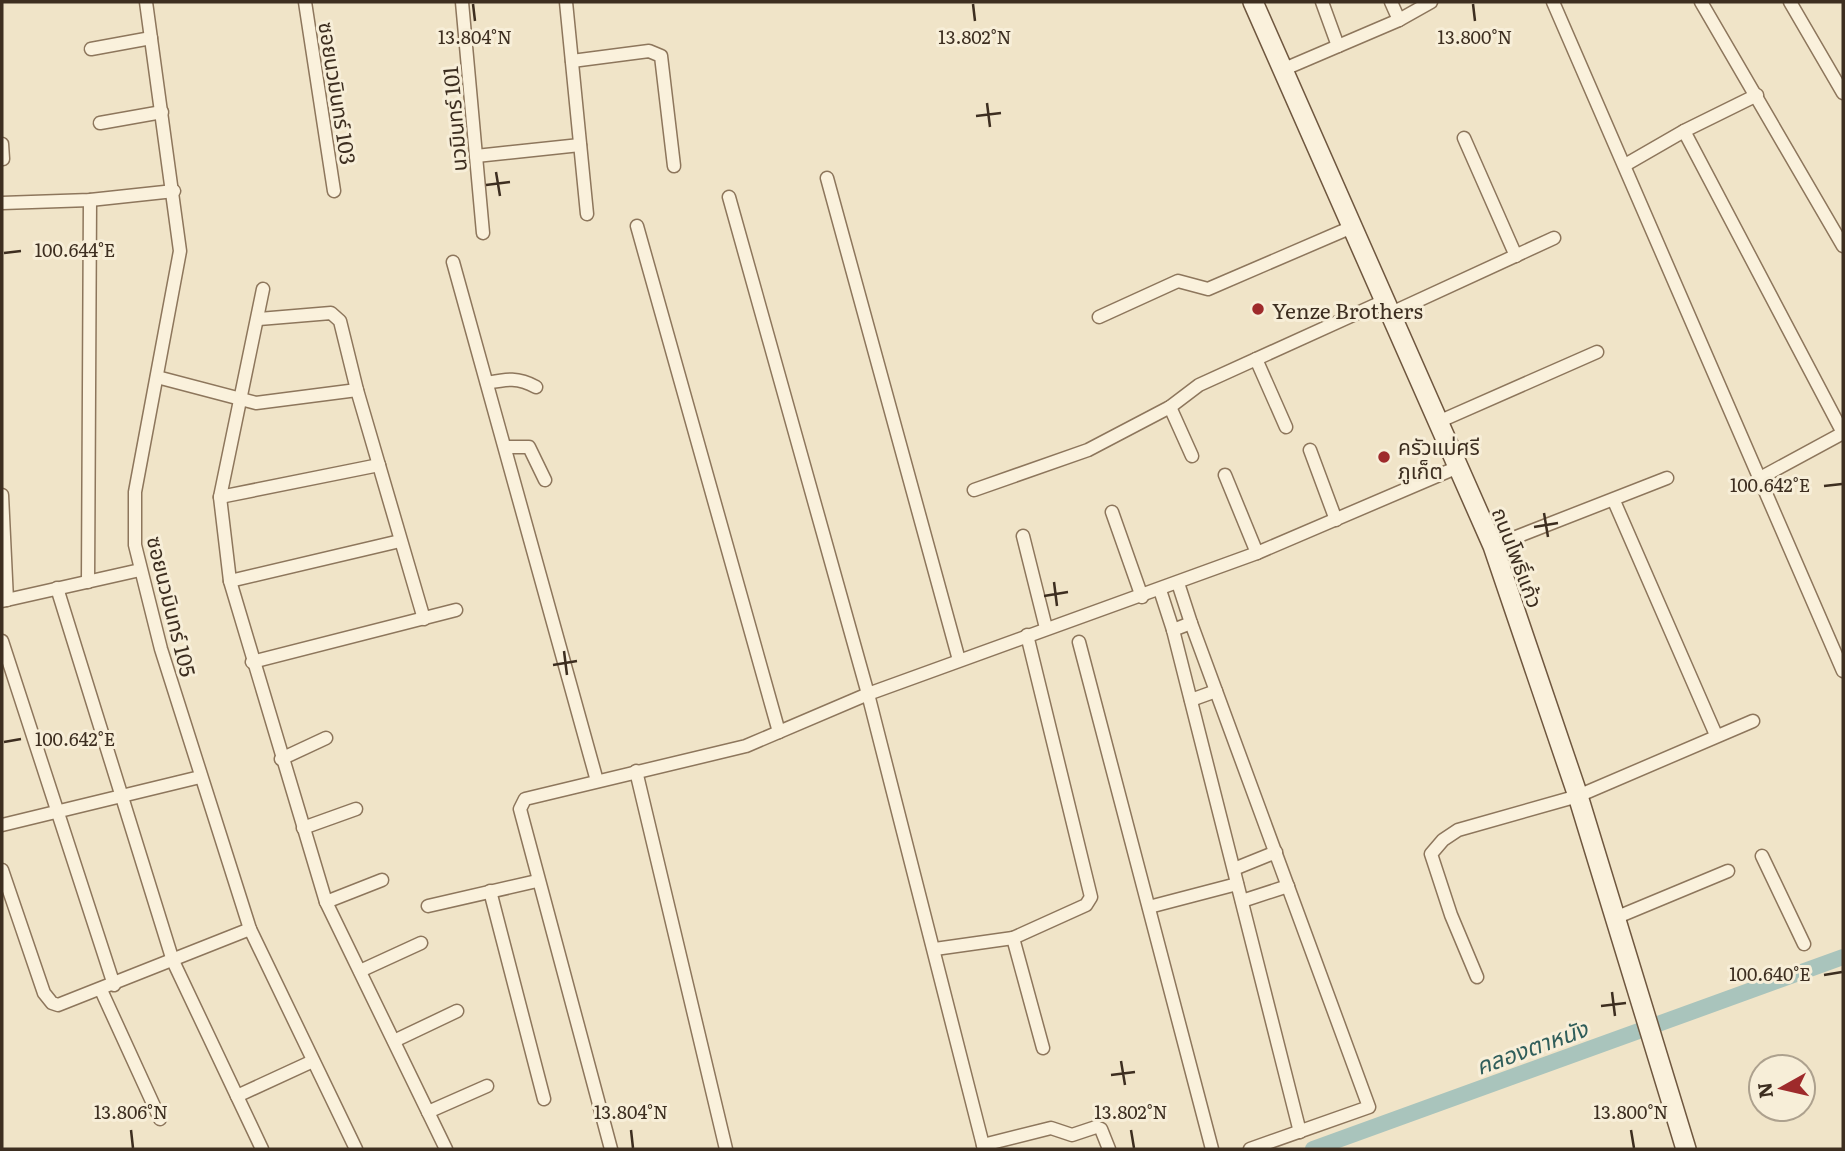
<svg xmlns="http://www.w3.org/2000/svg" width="1845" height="1151" font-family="Literata,'Noto Sans Thai',serif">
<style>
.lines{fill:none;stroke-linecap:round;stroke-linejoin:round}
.canal{stroke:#a9c4bc;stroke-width:16}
.street-casing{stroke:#8d765c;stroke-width:15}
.secondary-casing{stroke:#6f573f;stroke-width:22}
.street{stroke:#faf1dc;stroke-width:12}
.secondary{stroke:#faf1dc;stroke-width:19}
.ticks{fill:none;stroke:#3d2e20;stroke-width:2.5}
.poi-dot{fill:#9e2a2b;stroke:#f7eed8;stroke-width:2.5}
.labels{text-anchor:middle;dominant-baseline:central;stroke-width:6;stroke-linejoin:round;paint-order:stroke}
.street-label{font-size:21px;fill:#3d2e20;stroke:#f7eed8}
.poi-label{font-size:21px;fill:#3d2e20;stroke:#f7eed8;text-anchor:start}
.water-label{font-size:23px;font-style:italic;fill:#2f5d5a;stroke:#f7eed8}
.ticks-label{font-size:18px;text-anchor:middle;fill:#3d2e20;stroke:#f7eed8;stroke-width:6;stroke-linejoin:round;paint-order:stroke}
</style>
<rect width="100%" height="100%" fill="#f0e4c8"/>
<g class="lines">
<polyline class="canal" points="1313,1149 1843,957"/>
<g class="street-casing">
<g id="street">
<polyline points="146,2 180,251 135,492 135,545 161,649 250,929 356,1149"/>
<polyline points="305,2 334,191"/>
<polyline points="462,2 483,233"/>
<polyline points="566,2 587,214"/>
<polyline points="1322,2 1338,46"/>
<polyline points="1391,2 1399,20"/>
<polyline points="1553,2 1843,671"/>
<polyline points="1701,2 1843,246"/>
<polyline points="1790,2 1843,93"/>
<polyline points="91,49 151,38"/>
<polyline points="572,61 649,51 661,56 674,166"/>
<polyline points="1282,70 1399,20 1431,2"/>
<polyline points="100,123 162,112"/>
<polyline points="1684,131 1843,433"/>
<polyline points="1464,138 1516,256"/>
<polyline points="2,144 3,159"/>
<polyline points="476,156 580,145"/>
<polyline points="1625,165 1684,131 1757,95"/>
<polyline points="827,178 959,660"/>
<polyline points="729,197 868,694 984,1149"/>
<polyline points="2,203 90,200 174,191"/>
<polyline points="637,226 779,732"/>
<polyline points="453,262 597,781"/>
<polyline points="263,289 220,497 230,581 326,902 446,1149"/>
<polyline points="1389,314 1554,238"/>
<polyline points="1099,317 1178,281 1208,289 1352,227"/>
<polyline points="259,319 331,313 340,321 357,390 424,619"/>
<polyline points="1256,359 1286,427"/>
<polyline points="157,377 256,403 357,390"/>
<path d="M487,383c20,-4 31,-6 49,4"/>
<polyline points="1170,407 1192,456"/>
<polyline points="1438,422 1597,352"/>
<polyline points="506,447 529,447 545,480"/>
<polyline points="1310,450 1336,520"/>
<polyline points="1225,475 1257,553"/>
<polyline points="1760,478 1843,433"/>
<polyline points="974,490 1088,450 1170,407 1199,385 1384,301"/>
<polyline points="2,495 7,600"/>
<polyline points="220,497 379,465"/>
<polyline points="1614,501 1716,735"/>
<polyline points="1112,512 1142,597"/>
<polyline points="1023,536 1046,628"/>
<polyline points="1493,546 1667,478"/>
<polyline points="230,581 400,541"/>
<polyline points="88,582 90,200"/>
<polyline points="1178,583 1191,623"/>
<polyline points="57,588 173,961 262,1149"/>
<polyline points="1160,590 1173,630 1300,1132"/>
<polyline points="2,601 140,570"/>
<polyline points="1173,630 1191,623 1369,1107 1250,1149"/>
<polyline points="1027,635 1091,897 1086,905 1013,938 1043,1048"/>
<polyline points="2,641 114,985"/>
<polyline points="1079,642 1212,1149"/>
<polyline points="252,662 456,610"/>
<polyline points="1191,700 1216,691"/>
<polyline points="281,759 326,738"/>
<polyline points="636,771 726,1149"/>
<polyline points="2,825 200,777"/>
<polyline points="303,828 356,809"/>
<polyline points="1762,856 1804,944"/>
<polyline points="1234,869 1276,852"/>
<polyline points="2,870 44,993 52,1003 58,1005 250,929"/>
<polyline points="490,891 544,1099"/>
<polyline points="1242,901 1288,886"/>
<polyline points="326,902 382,880"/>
<polyline points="428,906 537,881"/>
<polyline points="1149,907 1237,884"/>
<polyline points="1615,918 1728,871"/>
<polyline points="935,949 1013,938"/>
<polyline points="360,971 421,943"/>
<polyline points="1477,977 1451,915 1431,854 1443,840 1458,830 1578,796 1753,721"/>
<polyline points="101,990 160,1119"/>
<polyline points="394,1041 457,1011"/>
<polyline points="237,1096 313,1061"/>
<polyline points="428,1112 487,1086"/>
<polyline points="983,1145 1051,1128 1072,1135 1096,1127 1101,1129 1109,1149"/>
<polyline points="611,1149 520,809 525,799 746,746 868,694 1257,553 1458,467"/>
</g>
</g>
<g class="secondary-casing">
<polyline id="secondary" points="1253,2 1493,546 1578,796 1686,1149"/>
</g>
<use href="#street" class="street"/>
<use href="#secondary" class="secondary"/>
</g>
<path class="ticks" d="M473,4l2,17M973,4l2,17M1473,4l2,17M987,103l3,24M976,116l25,-3M496,172l4,24M486,185l24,-3M4,253l17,-2M1824,486l18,-2M1544,513l4,24M1534,527l24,-4M1054,582l3,24M1044,596l24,-4M564,651l3,24M553,665l24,-4M4,742l17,-3M1824,975l18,-3M1612,992l3,24M1601,1006l25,-3M1121,1061l4,24M1111,1075l24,-3M131,1130l2,18M631,1130l2,18M1131,1130l3,18M1631,1130l3,18"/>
<g class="poi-dot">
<circle cx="1258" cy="309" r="7"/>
<circle cx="1384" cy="457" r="7"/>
</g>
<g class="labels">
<g class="street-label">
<text transform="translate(339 93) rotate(81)">ซอยนวมินทร์ 103</text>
<text transform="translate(453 119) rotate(-95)">นวมินทร์ 101</text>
<text transform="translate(1519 557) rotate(69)">ถนนโพธิ์แก้ว</text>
<text transform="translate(173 606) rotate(76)">ซอยนวมินทร์ 105</text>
</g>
<g class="poi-label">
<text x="1272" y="309">Yenze Brothers</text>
<text x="1398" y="445">ครัวแม่ศรี<tspan x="1398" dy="24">ภูเก็ต</tspan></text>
</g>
<g class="water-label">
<text transform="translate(1531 1046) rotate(-20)">คลองตาหนัง</text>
</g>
</g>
<g class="ticks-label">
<text x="475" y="44">13.804°N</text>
<text x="975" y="44">13.802°N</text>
<text x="1475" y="44">13.800°N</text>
<text x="75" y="257">100.644°E</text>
<text x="1770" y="492">100.642°E</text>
<text x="75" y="746">100.642°E</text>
<text x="1770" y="981">100.640°E</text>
<text x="131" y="1119">13.806°N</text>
<text x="631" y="1119">13.804°N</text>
<text x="1131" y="1119">13.802°N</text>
<text x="1631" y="1119">13.800°N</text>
</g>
<rect width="1845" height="1151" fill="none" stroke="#3d2e20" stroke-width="7"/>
<g transform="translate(1782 1088) rotate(262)"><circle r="33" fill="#f7eed8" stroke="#ada18e" stroke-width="2"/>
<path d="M0-5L12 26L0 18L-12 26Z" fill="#9e2a2b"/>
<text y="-10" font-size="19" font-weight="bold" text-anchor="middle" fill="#3d2e20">N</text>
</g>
</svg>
